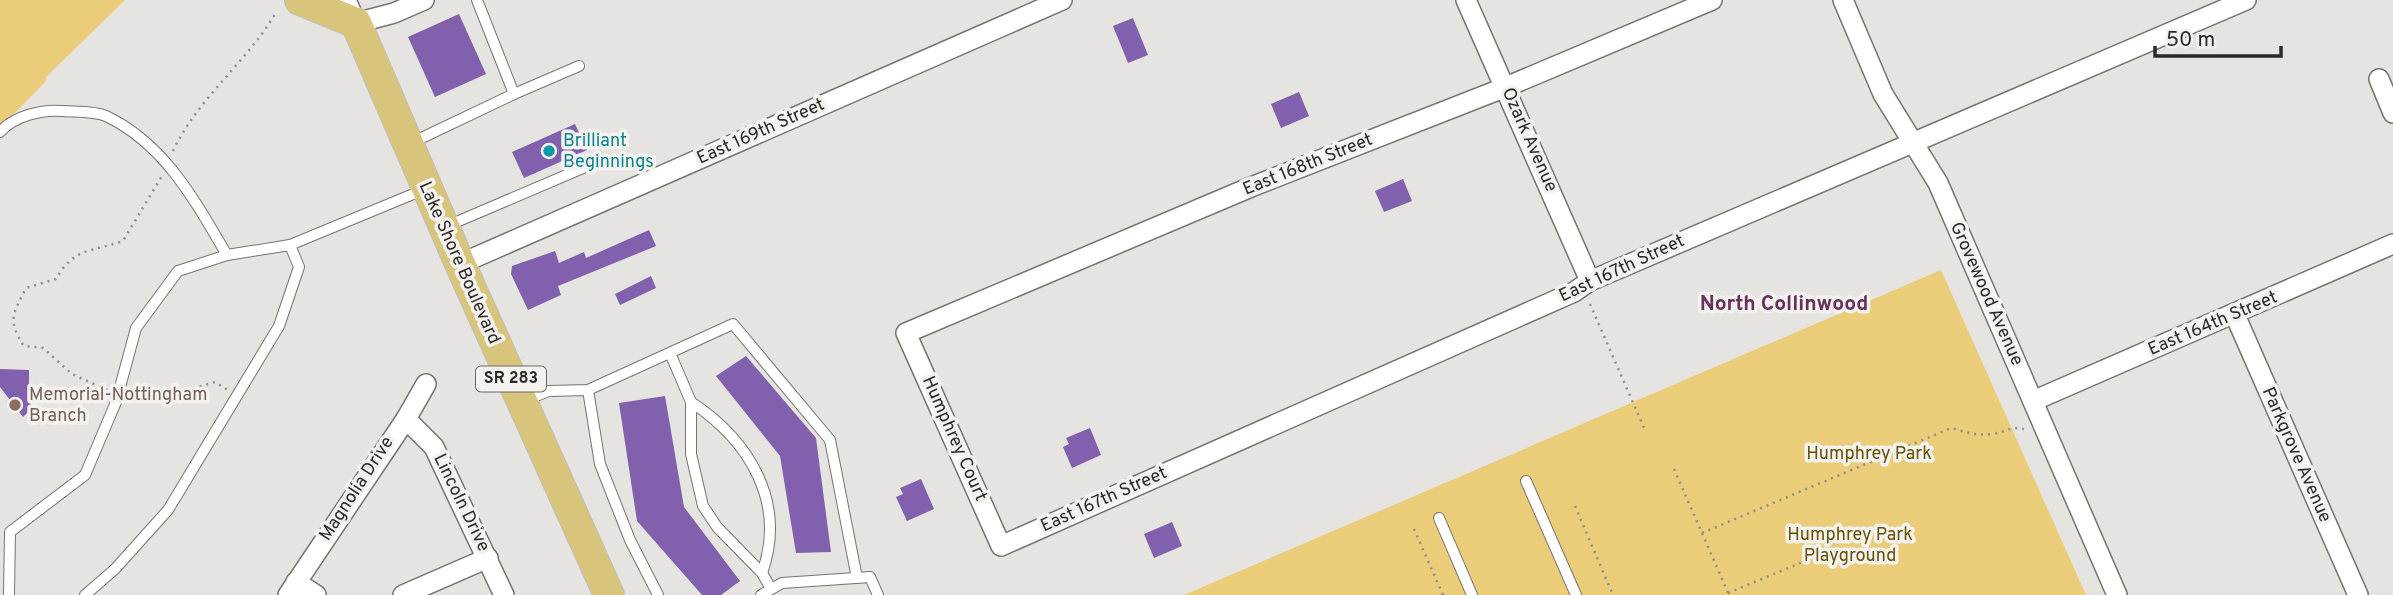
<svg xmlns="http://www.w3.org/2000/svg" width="2393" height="595" font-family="Overpass,sans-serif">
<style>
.green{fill:#ebcc79}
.building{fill:#8160ad}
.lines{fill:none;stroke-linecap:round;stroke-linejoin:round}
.service-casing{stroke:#757470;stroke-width:12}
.minor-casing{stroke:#757470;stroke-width:22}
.primary-casing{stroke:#bfbfbf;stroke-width:32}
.path{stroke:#908e8c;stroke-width:2.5;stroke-dasharray:2 5;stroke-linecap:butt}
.service{stroke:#fff;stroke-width:10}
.minor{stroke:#fff;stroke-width:19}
.primary{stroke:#d8c47a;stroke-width:30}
.culture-dot{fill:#0f9aa8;stroke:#f3f2ee;stroke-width:2.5}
.education-dot{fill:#8d6e63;stroke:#f3f2ee;stroke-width:2.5}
.labels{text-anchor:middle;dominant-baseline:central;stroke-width:7;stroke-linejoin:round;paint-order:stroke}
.shield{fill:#f3f2ee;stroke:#676664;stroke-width:2}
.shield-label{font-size:16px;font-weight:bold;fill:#2b2a29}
.street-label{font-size:18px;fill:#2b2a29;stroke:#f3f2ee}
.culture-label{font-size:18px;fill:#0d838f;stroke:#f3f2ee;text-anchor:start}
.education-label{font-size:18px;fill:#785e54;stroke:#f3f2ee;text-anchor:start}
.park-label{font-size:18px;fill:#665002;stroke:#f3f2ee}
.quarter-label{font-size:21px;font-weight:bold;fill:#68305d;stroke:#f3f2ee}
</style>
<rect width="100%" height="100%" fill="#e6e4e1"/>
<g class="green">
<polygon points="0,0 125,0 46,77 46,81 0,128"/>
<polygon points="1941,270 2086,595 1184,595"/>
</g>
<g class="building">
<polygon points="459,14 486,74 435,97 408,37"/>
<polygon points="1133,18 1148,55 1128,63 1113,26"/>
<polygon points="1299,92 1309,116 1281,128 1271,104"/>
<polygon points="575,124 587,150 524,178 512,152"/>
<polygon points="1403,179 1412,201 1384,212 1375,191"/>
<polygon points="649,230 656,246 558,286 561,295 528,310 511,274 512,266 555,251 559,263 584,252 586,258"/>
<polygon points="651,276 656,288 620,305 615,294"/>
<polygon points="746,356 816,438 831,552 796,553 780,456 716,376"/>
<polygon points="0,369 29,370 29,402 33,407 23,417 0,387"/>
<polygon points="665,396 684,507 740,581 721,595 702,595 637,521 619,403"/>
<polygon points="1090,428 1101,455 1072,468 1063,447 1069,444 1066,438"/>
<polygon points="921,479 934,509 907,521 896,497 903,494 900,488"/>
<polygon points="1172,522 1182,546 1154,558 1144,534"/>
</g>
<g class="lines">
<g class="service-casing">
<g id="service">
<polyline points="514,94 579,66"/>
<path d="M0,132c14,-16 42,-23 63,-21 13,1 31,0 43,5 59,28 89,85 121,139"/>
<polyline points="411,143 514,94 477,0"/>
<polyline points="447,226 583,168"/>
<polyline points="670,353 691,402 691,454 703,506 717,527 762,573 771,589"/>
<polyline points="588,390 600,464 630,540 658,595"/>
<polyline points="523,401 549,391 588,390 733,324 830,440 857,578"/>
<path d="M691,402c59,39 96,101 71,171"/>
<polyline points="1526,481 1576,595"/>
<polyline points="1439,518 1472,595"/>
<polyline points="9,595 10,532 85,475 116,402 136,328 178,271 227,255 290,245 423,190"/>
<polyline points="85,595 115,569 168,510 279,326 299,267 290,245"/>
<polyline points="761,595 782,583 870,577 878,595"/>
</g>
</g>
<g class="minor-casing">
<g id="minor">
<polyline points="346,0 356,23 394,13 424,0"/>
<polyline points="1466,0 1590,281"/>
<polyline points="1712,0 1506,87 1251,187 906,333 1001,546 1574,292 1590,281 2246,0"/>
<polyline points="1843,0 1883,94 1938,183 2117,595"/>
<polyline points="2379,79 2393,113"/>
<polyline points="460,264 1062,0"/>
<polyline points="2235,315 2358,595"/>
<polyline points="2033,401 2393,244"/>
<polyline points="406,419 434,447 504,595"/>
<polyline points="296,582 316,595"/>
<polyline points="288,595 406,419 426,384"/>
<polyline points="403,595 488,558"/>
</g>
</g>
<g class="primary-casing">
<polyline id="primary" points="300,0 356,23 460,264 609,595"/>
</g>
<g class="path">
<path d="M173,151c25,-53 73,-88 102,-137"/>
<polyline points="1590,304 1645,430"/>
<path d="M107,390l-35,-16 -29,-26 -19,-2c-17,-26 -11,-32 2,-58l30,-9c18,-32 36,-27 67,-38l39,-65"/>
<polyline points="131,397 164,397 215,382 228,390"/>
<polyline points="1674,469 1729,595"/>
<polyline points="1575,506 1613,595"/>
<polyline points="1414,529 1443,595"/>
<path d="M1702,533l249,-105c14,4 26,8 40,6 13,-1 19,-8 33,-5"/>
<polyline points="1728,593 1817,556"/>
</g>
<use href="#service" class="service"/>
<use href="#minor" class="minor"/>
<use href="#primary" class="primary"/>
</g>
<circle class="culture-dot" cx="549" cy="151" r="7"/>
<circle class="education-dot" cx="15" cy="405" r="7"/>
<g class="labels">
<rect class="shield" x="476" y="366.5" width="70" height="25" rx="5"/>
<g class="shield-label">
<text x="511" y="379">SR 283</text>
</g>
<g class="street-label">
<text transform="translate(761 132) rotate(-24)">East 169th Street</text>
<text transform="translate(1529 140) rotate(66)">Ozark Avenue</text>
<text transform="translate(1308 165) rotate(-22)">East 168th Street</text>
<text transform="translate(459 263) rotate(66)">Lake Shore Boulevard</text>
<text transform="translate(1622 269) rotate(-25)">East 167th Street</text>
<text transform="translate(1986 294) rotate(66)">Grovewood Avenue</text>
<text transform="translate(2213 324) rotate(-23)">East 164th Street</text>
<text transform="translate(954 439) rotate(66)">Humphrey Court</text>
<text transform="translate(2296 455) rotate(66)">Parkgrove Avenue</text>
<text transform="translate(357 489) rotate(-57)">Magnolia Drive</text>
<text transform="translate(1104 500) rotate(-24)">East 167th Street</text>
<text transform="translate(461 503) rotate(64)">Lincoln Drive</text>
</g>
<g class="culture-label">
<text x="563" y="141">Brilliant<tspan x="563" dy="21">Beginnings</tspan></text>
</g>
<g class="education-label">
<text x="29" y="395">Memorial-Nottingham<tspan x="29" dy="21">Branch</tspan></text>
</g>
<g class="park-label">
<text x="1869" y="454">Humphrey Park</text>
<text x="1850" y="535">Humphrey Park<tspan x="1850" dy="21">Playground</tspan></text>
</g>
<g class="quarter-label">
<text x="1784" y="304">North Collinwood</text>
</g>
</g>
<path d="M2155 46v10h126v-10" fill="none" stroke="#2b2a29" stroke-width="3.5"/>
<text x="2166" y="46" font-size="21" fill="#2b2a29" stroke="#f3f2ee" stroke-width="5" paint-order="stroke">50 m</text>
</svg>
